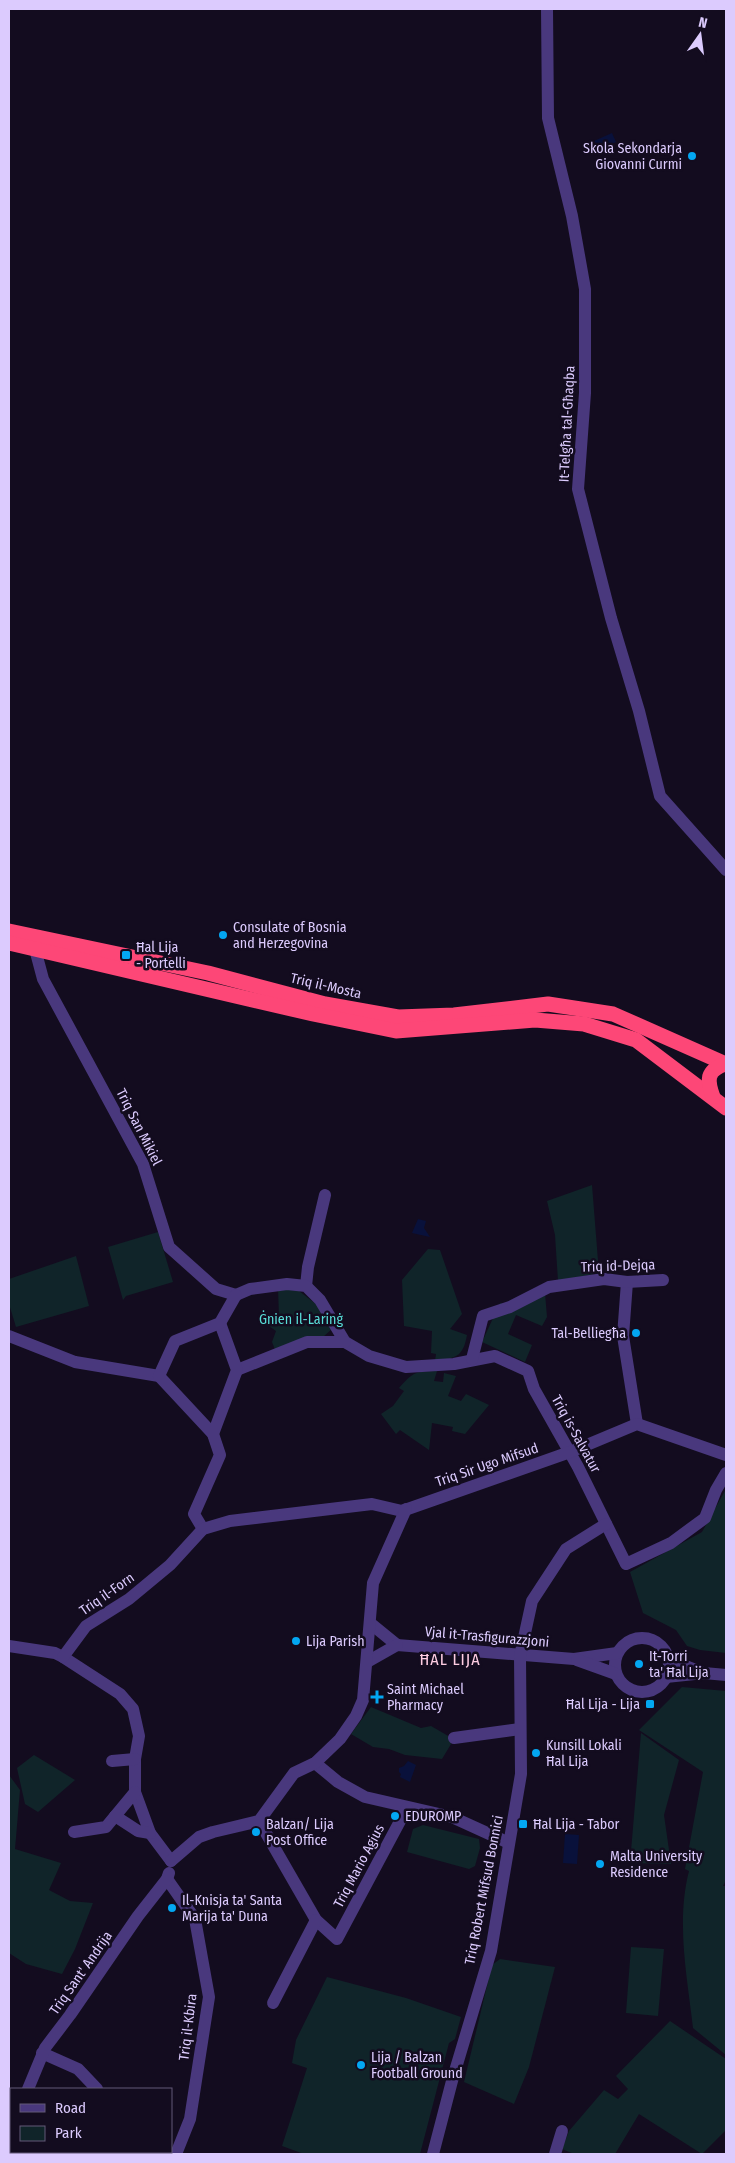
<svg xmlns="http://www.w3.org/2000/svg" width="735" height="2163" font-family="'Fira Sans Condensed',sans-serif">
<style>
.green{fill:#102429}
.water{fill:#09113b}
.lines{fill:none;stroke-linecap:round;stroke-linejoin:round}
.minor{stroke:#49387d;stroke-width:12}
.highway{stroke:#fd4777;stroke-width:15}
.poi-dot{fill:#03a7f2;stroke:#130c1f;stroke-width:2}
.labels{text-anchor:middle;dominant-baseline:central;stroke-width:5;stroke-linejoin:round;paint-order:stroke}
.poi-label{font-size:14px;fill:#dccbfe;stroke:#130c1f;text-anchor:start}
.street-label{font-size:14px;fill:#dccbfe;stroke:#130c1f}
.park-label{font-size:14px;fill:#58ddd8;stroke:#130c1f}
.quarter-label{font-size:16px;letter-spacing:1px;fill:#fecde2;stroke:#130c1f}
</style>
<rect width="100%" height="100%" fill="#130c1f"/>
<g class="green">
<polygon points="592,1185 599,1273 558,1281 555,1235 547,1201"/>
<polygon points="158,1232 173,1282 126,1296 123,1300 108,1247"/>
<path d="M428,1249l12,1 22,64 -12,15 17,6c-4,23 -12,23 -32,26l1,-7 -5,-1 1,-22 -28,-5 -2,-46z"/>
<polygon points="76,1256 89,1306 16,1327 9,1304 9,1279"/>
<polygon points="278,1288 299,1291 321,1308 333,1328 323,1337 276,1352 272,1342 276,1331 269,1326 273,1317 279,1317"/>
<polygon points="545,1293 547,1317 542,1326 516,1315 508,1334 532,1345 525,1362 482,1342 500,1303 505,1304"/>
<path d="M437,1371l-3,10 9,1 1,-9 12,3 -8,20 13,5 5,-7 23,11 -24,29 -13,-3 1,-4 -21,-4 -3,27 -29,-20 -4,4 -15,-20 12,-8 11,-15 -5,-3c15,-17 16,-16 38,-17z"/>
<polygon points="726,1489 726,1653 700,1650 687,1646 676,1630 643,1613 630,1572 702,1532"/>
<path d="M682,1687l44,4v189l-3,6h3v169l-33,-27c-6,-52 -17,-106 -4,-157l-4,-2 18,-97 -64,-42z"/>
<polygon points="371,1707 421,1728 431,1726 450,1737 451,1744 442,1759 405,1755 389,1749 373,1747 351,1734"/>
<polygon points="641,1733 679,1760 664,1815 671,1864 630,1863"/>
<polygon points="34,1755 75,1780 38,1812 25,1804 17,1768"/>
<polygon points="9,1775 20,1790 15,1849 61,1863 49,1890 70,1901 93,1903 75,1949 62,1974 26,1964 9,1953"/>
<polygon points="423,1825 479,1839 480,1848 475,1866 469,1869 407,1852 413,1829"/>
<polygon points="631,1947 664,1949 658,2016 626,2013"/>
<polygon points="500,1959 555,1967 529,2067 514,2104 464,2082 492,1965"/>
<polygon points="327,1977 406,1998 461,2017 455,2039 449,2043 420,2154 304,2154 282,2146 307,2068 292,2063 296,2040"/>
<polygon points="670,2021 726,2059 726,2130 702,2154 639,2114 615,2154 574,2154 562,2149 569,2131 604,2090 618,2099 628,2089 616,2076"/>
</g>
<g class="water">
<polygon points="612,133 616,142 598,150 594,141"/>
<polygon points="418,1219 426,1221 424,1228 430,1237 412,1233"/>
<polygon points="408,1761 416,1765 410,1782 400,1777 401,1774 399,1772 399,1768 404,1766"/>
<polygon points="565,1834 579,1835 577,1864 563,1863"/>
</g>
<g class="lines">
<g class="minor">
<polyline points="547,9 548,118 572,216 585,289 585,393 578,489 611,618 639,711 660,796 726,870"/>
<polyline points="35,949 43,979 143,1164 169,1247 216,1289 236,1295"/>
<polyline points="627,1282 623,1336 637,1424"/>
<polyline points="306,1286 308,1267 325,1195"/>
<polyline points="236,1295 250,1289 287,1284 306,1286 320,1300 345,1342 369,1356 406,1367 454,1364 495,1356 528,1371 534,1389 578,1467 626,1564 671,1543 705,1518 716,1490 726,1473"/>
<polyline points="9,1336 75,1362 159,1376"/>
<polyline points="472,1359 483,1316 510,1307 549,1287 604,1279 627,1282 663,1280"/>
<polyline points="237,1370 307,1342 345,1342"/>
<polyline points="213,1434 237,1370 220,1323"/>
<polyline points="203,1529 194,1514 220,1455 213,1434 159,1376 175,1341 220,1323 236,1295"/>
<polyline points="370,1623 397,1645"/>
<circle cx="642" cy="1665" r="27"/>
<polyline points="397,1645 574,1659 617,1653"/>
<polyline points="9,1646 55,1653 63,1657 120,1694 133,1709 139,1736 135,1759 135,1792 150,1833 171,1861"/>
<polyline points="63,1657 86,1626 129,1599 170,1565 203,1529 230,1521 372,1504 402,1511 570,1452 637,1424 726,1455"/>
<polyline points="668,1659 701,1672"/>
<polyline points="577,1660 616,1674"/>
<polyline points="367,1662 397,1645"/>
<polyline points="666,1677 704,1673 726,1675"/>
<polyline points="454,1738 520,1729"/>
<polyline points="112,1761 135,1759"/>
<polyline points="315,1763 338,1782 365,1797 452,1817 509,1843"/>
<polyline points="115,1816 138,1831 150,1833"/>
<polyline points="259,1821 316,1920 337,1939 407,1808"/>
<polyline points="74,1832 106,1827 135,1792"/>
<polyline points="171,1861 199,1837 213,1832 259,1821 294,1773 315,1763 340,1739 356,1716 363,1700 373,1583 406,1509"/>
<polyline points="167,1879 195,1919 209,1997 190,2119 176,2154"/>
<polyline points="273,2003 316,1920"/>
<polyline points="42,2053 78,2069 97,2089"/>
<polyline points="28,2089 45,2048 70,2015 138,1916 167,1879 169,1873"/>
<polyline points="9,2137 11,2131"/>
<polyline points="113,2152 116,2154"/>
<polyline points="433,2154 452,2081 491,1951 521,1774 520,1656 532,1601 566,1549 606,1524"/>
<polyline points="555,2154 562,2131"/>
</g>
<g class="highway">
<polyline points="9,931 208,973 325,1004 398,1017 454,1015 548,1004 613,1014 726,1064"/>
<polyline points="9,943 313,1014 396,1031 535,1020 584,1024 636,1040 726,1108"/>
<path d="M713,1097c-6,-17 -7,-26 12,-33"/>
</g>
</g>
<g class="poi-dot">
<circle cx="692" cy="156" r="5"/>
<circle cx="223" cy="935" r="5"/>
<rect x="121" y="950" width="10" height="10" rx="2.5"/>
<circle cx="636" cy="1333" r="5"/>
<circle cx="296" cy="1641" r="5"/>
<circle cx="639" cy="1664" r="5"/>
<path d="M374.5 1689.5h5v5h5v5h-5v5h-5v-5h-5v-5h5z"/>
<rect x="645" y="1699" width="10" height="10" rx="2.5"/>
<circle cx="536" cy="1753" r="5"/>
<circle cx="395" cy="1816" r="5"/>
<rect x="518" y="1819" width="10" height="10" rx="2.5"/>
<circle cx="256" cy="1832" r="5"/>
<circle cx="600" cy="1864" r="5"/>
<circle cx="172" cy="1908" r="5"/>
<circle cx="361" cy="2065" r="5"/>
</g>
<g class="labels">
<g class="poi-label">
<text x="682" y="148" text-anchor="end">Skola Sekondarja<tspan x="682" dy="16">Giovanni Curmi</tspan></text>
<text x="233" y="927">Consulate of Bosnia<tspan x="233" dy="16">and Herzegovina</tspan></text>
<text x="136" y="947">Ħal Lija<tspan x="136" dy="16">- Portelli</tspan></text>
<text x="626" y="1333" text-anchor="end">Tal-Belliegħa</text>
<text x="306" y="1641">Lija Parish</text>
<text x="649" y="1656">It-Torri<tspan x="649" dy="16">ta' Ħal Lija</tspan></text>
<text x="387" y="1689">Saint Michael<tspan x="387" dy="16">Pharmacy</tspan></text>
<text x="640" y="1704" text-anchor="end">Ħal Lija - Lija</text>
<text x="546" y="1745">Kunsill Lokali<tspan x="546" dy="16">Ħal Lija</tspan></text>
<text x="405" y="1816">EDUROMP</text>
<text x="266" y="1824">Balzan/ Lija<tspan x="266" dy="16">Post Office</tspan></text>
<text x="533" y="1824">Ħal Lija - Tabor</text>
<text x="610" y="1856">Malta University<tspan x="610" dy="16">Residence</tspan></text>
<text x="182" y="1900">Il-Knisja ta' Santa<tspan x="182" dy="16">Marija ta' Duna</tspan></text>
<text x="371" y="2057">Lija / Balzan<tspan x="371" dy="16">Football Ground</tspan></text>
</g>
<g class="street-label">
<text transform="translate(567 424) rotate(-87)">It-Telgħa tal-Għaqba</text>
<text transform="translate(326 986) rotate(13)">Triq il-Mosta</text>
<text transform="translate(139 1127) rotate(63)">Triq San Mikiel</text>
<text transform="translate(618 1266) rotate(-2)">Triq id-Dejqa</text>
<text transform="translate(576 1434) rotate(61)">Triq is-Salvatur</text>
<text transform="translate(487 1465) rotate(-19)">Triq Sir Ugo Mifsud</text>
<text transform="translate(107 1594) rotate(-35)">Triq il-Forn</text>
<text transform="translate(487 1637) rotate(5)">Vjal it-Trasfigurazzjoni</text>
<text transform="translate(359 1866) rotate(-62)">Triq Mario Agius</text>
<text transform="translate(484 1890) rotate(-79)">Triq Robert Mifsud Bonnici</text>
<text transform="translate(81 1973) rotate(-55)">Triq Sant' Andrija</text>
<text transform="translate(188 2027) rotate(-83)">Triq il-Kbira</text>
</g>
<g class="park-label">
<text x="301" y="1319">Ġnien il-Larinġ</text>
</g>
<g class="quarter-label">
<text x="450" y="1659">ĦAL LIJA</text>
</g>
</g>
<rect width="735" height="2163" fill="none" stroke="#dccbfe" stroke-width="20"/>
<rect x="10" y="2088" width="162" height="65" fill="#130c1f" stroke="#635878"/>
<rect x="20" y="2104" width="25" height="8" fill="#49387d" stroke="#635878"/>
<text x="55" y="2113" font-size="15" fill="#dccbfe">Road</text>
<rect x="20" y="2126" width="25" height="15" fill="#102429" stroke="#635878"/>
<text x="55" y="2138" font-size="15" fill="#dccbfe">Park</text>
<g transform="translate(700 35) rotate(14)" stroke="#130c1f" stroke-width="4" paint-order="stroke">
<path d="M0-4L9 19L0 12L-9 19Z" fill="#dccbfe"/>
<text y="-8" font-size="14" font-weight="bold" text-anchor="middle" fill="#dccbfe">N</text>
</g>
</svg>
